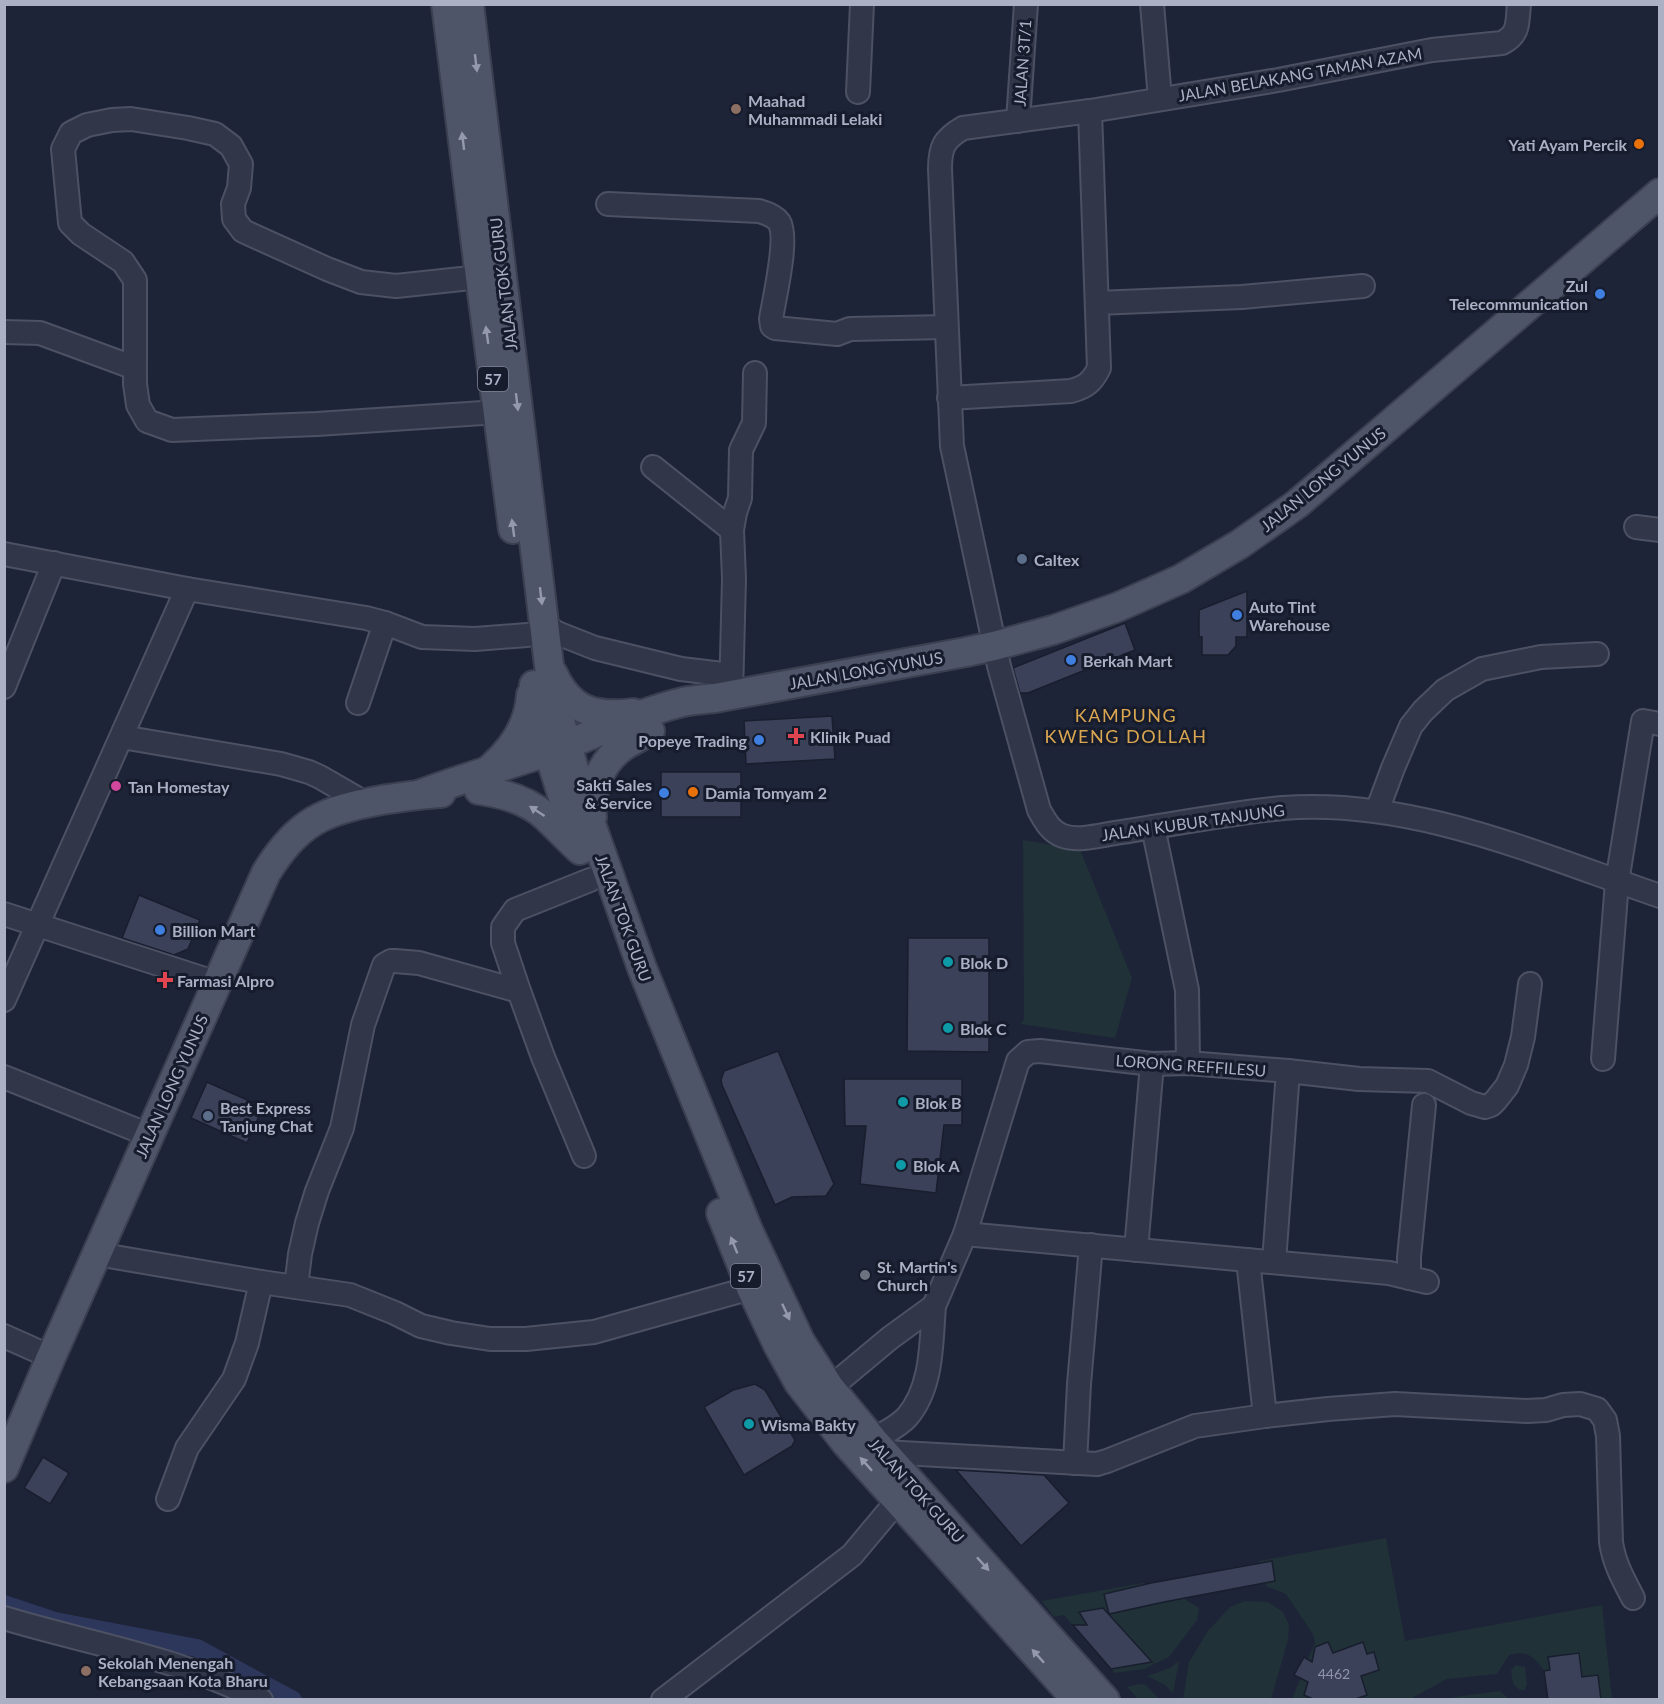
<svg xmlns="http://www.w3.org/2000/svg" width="1664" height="1704" font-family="Lato,sans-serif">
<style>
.green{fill:#203138}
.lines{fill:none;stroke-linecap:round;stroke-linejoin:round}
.canal{stroke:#2d375c;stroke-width:18}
.building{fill:#3a4158;stroke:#191e2e;stroke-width:1.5}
.minor-casing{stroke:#4c5163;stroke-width:26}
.major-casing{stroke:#3b4051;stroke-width:32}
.minor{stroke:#313748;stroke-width:22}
.major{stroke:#4f5568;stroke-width:28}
.oneway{fill:#9499ae}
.education-dot{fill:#8d6e63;stroke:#171c2c;stroke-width:2}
.food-dot{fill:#e8710a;stroke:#171c2c;stroke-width:2}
.shop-dot{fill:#3f7fe0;stroke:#171c2c;stroke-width:2}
.service-dot{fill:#5c6f8a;stroke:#171c2c;stroke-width:2}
.health-dot{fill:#e0444e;stroke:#171c2c;stroke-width:2}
.hotel-dot{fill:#d1479c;stroke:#171c2c;stroke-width:2}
.culture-dot{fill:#0f9aa8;stroke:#171c2c;stroke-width:2}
.worship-dot{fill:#6b7280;stroke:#171c2c;stroke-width:2}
.labels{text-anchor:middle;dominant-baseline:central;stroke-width:6;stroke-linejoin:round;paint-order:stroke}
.number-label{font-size:14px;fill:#8f94aa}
.shield{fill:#171c2c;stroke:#7f8497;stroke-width:1.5}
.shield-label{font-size:15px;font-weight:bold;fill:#abb0c5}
.street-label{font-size:16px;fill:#abb0c5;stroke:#171c2c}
.poi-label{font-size:16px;font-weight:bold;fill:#abb0c5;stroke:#171c2c;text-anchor:start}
.neighbourhood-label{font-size:18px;letter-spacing:1.5px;fill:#daa651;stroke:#171c2c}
</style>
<rect width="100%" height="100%" fill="#1e2437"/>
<g class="green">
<polygon points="1023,840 1064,847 1079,847 1132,978 1115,1038 1021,1024 1024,1019"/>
<path d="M1386,1538l19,103 197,-36 10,94h-47l-15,-29 -6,1c-11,-15 -16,-21 -35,-16l-12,19 -50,5 -37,20h-118l23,-57 -2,-8 -27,-40 -20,-8 -7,-25z"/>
<polygon points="1143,1583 1175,1593 1199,1608 1197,1620 1169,1657 1144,1669 1115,1673 1064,1615 1054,1617 1042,1601"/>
<polygon points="1245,1601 1268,1602 1283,1612 1289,1625 1288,1640 1271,1699 1183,1699 1189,1662 1208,1631 1230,1607"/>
<polygon points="1179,1661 1173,1693 1165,1685 1147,1676 1170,1668"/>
<polygon points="1516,1665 1525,1667 1527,1684 1525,1690 1520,1690 1513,1684 1511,1670"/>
<polygon points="1138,1684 1146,1685 1159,1699 1138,1699 1127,1687"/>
<polygon points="1500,1691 1509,1699 1449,1699 1455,1697"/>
</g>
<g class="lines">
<polyline class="canal" points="4,1604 55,1621 197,1648 293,1700"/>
</g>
<g class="building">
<polygon points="1247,591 1247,637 1236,637 1236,646 1228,655 1202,655 1202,637 1199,637 1199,610"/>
<polygon points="1125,623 1135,650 1028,693 1020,693 1013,668"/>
<polygon points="832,716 835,759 746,764 744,721"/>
<rect x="661" y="772" width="80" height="45"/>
<polygon points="139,895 200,920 188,949 174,955 122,938"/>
<polygon points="908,938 989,938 989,1052 907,1051"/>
<polygon points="778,1051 834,1184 826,1196 792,1197 775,1205 722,1085 721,1080 724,1071"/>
<polygon points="844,1079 962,1079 962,1125 944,1125 936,1193 860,1184 866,1126 845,1126"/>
<polygon points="207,1082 263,1107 247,1143 191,1118"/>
<polygon points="755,1384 765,1390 795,1440 792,1446 744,1475 704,1407 733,1390"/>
<polygon points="43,1457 69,1473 50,1504 24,1488"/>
<polygon points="956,1470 1044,1475 1069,1503 1021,1546"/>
<polygon points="1272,1561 1275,1581 1164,1602 1109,1614 1104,1594 1151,1583"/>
<polygon points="1103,1608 1152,1662 1111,1669 1073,1625 1087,1625 1079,1612"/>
<polygon points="1328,1642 1333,1653 1363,1642 1367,1654 1374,1652 1379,1670 1361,1676 1367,1695 1353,1700 1315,1700 1304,1695 1308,1682 1294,1675 1304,1657 1312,1662 1315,1647"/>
<polygon points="1579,1653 1582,1677 1598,1675 1601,1700 1548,1700 1544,1671 1550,1670 1548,1657"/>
</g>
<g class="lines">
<g class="minor-casing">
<g id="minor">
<polyline points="1152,4 1160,99"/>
<path d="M1519,4c-2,18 1,30 -17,39l-70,7 -154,30 -188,31 -127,17c-19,11 -23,19 -23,41l12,277 47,220 40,144c6,11 12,22 24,26 18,6 41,-2 59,-4 54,-8 107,-19 161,-24 130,-10 256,47 377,88"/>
<polyline points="858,92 862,4"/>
<polyline points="1018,121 1026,4"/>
<path d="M608,204l151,7c7,2 16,5 20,11 10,16 -5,77 -8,97l1,7 3,2 62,6 13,-5 96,-2"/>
<polyline points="480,277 396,286 361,282 327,269 243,231 234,219 233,204 239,188 241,164 231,146 215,134 188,128 131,119 112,120 87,125 71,133 63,149 70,223 81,234 123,262 135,280 135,384 138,405 147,421 172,430 317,424 498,412"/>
<polyline points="1097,303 1242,297 1363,286"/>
<polyline points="4,332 40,333 135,368"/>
<path d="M949,398l122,-7c15,-4 21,-9 28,-23l-9,-257"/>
<polyline points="653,467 732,530"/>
<polyline points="1636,527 1660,530"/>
<polyline points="4,554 187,589 366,618 385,623 358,703"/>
<polyline points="385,623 422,637 475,639 527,635"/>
<polyline points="545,626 557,633 595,648 681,669 731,675"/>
<polyline points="4,687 54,563"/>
<polyline points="731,695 734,579 732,530 735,513 740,498 741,450 754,423 755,373"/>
<polyline points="122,737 281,764 309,772 320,777 365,803"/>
<polyline points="1377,811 1393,768 1411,726 1423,711 1445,690 1482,669 1541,657 1597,654"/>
<polyline points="1153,827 1187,990 1188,1063"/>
<polyline points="4,914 217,983"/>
<polyline points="4,1000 187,589"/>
<polyline points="1603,1059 1617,882 1643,721 1660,724"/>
<polyline points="4,1077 149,1135"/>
<polyline points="584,1156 543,1057 519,991 503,943 503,927 515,910 590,880"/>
<polyline points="965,1234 1389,1273 1427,1282"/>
<polyline points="1136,1250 1152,1064"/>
<polyline points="97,1254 261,1282 350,1295 395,1313 421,1326 451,1333 490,1339 526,1339 594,1332 751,1288"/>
<polyline points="1248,1260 1265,1416"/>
<polyline points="1274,1262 1288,1071"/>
<polyline points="1409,1278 1409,1257 1424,1105"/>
<polyline points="296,1287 300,1254 307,1223 317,1191 342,1128 363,1025 384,965 391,961 395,961 419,963 519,991"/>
<polyline points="4,1336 51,1357"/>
<polyline points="830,1388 890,1338 934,1306 965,1234 1018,1061 1028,1052 1040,1051 1152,1064 1188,1063 1288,1071 1359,1079 1428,1081 1471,1103 1485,1107 1491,1105 1496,1100 1507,1086 1516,1065 1523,1037 1530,984"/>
<path d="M873,1440c11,-7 25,-13 34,-23 26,-30 24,-75 27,-111"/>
<path d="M884,1452l213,12 10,-3 88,-35 70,-10 63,-7 67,-5 132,7 19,-1 17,-5 17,-1 17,5 8,11 3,16 3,106c3,21 12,37 22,56"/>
<polyline points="1075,1463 1079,1384 1091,1245"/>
<polyline points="168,1499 187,1448 234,1379 247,1343 261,1282"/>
<path d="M4,1618c86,26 177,40 257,82"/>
<polyline points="663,1700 852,1555 898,1500"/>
</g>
</g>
<g class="major-casing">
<g id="major">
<polyline points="446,4 480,277 513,529"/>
<polyline points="469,4 549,665 557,711 586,810 642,968 748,1230 800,1341 830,1388 873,1440 1105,1700"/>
<path d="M553,674c17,37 42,44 80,39"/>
<polyline points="534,685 540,724 570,820"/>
<path d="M491,768c22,-19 38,-42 40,-73"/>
<path d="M479,790c23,3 48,10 66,26 12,11 23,23 35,34"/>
<path d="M421,794c42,-16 85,-28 128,-43 44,-15 88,-38 134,-49 10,-2 22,-3 32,-4l251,-46 28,-6 59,-16 65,-23 63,-28 59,-35 57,-40 363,-311"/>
<path d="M592,817c-3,-27 10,-57 33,-72 8,-5 17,-9 25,-14"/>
<polyline points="721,1213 751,1288 778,1345 799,1383 846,1443 1077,1700"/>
<path d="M4,1468l47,-111 215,-484c31,-51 58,-63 116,-73 20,-3 39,-6 59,-7"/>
</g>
</g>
<use href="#minor" class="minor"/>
<use href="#major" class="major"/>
</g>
<defs><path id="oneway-solid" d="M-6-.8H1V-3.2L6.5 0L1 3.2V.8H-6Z" transform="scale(1.5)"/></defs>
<g class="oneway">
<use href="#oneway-solid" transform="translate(476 63) rotate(83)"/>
<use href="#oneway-solid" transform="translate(463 141) rotate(-97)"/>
<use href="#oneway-solid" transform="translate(487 335) rotate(-98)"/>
<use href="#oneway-solid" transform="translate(517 402) rotate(83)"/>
<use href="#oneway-solid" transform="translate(513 528) rotate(-98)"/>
<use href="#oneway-solid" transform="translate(541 596) rotate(83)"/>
<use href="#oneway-solid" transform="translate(537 811) rotate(-147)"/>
<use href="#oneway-solid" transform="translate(734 1245) rotate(-112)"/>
<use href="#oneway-solid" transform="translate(786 1312) rotate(65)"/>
<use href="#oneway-solid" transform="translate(866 1464) rotate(-132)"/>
<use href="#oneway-solid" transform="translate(983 1564) rotate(48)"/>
<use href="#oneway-solid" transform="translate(1038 1656) rotate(-132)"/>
</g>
<g class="education-dot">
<circle cx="736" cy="109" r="6"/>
<circle cx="86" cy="1671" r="6"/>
</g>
<g class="food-dot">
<circle cx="1639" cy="144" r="6"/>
<circle cx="693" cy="792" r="6"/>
</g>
<g class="shop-dot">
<circle cx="1600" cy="294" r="6"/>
<circle cx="1237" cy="615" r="6"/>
<circle cx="1071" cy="660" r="6"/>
<circle cx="759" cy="740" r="6"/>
<circle cx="664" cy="793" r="6"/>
<circle cx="160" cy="930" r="6"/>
</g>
<g class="service-dot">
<circle cx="1022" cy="559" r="6"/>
<circle cx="208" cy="1116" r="6"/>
</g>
<g class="health-dot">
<path d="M793 727h6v6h6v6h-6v6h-6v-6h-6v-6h6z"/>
<path d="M162 971h6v6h6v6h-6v6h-6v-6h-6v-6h6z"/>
</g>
<circle class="hotel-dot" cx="116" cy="786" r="6"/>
<g class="culture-dot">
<circle cx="948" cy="962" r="6"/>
<circle cx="948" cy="1028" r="6"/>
<circle cx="903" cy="1102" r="6"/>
<circle cx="901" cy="1165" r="6"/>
<circle cx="749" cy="1424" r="6"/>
</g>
<circle class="worship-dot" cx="865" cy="1275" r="6"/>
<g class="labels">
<g class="number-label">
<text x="1334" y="1673">4462</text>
</g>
<g class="shield">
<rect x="478" y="367" width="30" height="24" rx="4.5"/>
<rect x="731" y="1264" width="30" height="24" rx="4.5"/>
</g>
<g class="shield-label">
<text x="493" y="379">57</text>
<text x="746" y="1276">57</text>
</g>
<g class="street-label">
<text transform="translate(1022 63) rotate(-86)">JALAN 3T/1</text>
<text transform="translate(1300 74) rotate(-10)">JALAN BELAKANG TAMAN AZAM</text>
<text transform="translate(503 284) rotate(-97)">JALAN TOK GURU</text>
<text transform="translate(1323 479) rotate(-39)">JALAN LONG YUNUS</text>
<text transform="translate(866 670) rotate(-10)">JALAN LONG YUNUS</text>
<text transform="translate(1193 822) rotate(-8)">JALAN KUBUR TANJUNG</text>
<text transform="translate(624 918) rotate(70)">JALAN TOK GURU</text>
<text transform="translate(1191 1065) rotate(4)">LORONG REFFILESU</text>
<text transform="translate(171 1086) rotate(-66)">JALAN LONG YUNUS</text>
<text transform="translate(917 1490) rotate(48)">JALAN TOK GURU</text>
</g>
<g class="poi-label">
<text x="748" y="100">Maahad<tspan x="748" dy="18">Muhammadi Lelaki</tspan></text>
<text x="1627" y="144" text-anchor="end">Yati Ayam Percik</text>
<text x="1588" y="285" text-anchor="end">Zul<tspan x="1588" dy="18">Telecommunication</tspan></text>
<text x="1034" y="559">Caltex</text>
<text x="1249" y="606">Auto Tint<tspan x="1249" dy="18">Warehouse</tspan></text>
<text x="1083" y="660">Berkah Mart</text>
<text x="810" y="736">Klinik Puad</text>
<text x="747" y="740" text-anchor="end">Popeye Trading</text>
<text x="652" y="784" text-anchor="end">Sakti Sales<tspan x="652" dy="18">&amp; Service</tspan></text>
<text x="128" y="786">Tan Homestay</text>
<text x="705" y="792">Damia Tomyam 2</text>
<text x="172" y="930">Billion Mart</text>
<text x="960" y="962">Blok D</text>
<text x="177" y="980">Farmasi Alpro</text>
<text x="960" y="1028">Blok C</text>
<text x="915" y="1102">Blok B</text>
<text x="220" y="1107">Best Express<tspan x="220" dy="18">Tanjung Chat</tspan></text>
<text x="913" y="1165">Blok A</text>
<text x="877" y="1266">St. Martin's<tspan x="877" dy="18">Church</tspan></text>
<text x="761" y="1424">Wisma Bakty</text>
<text x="98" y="1662">Sekolah Menengah<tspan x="98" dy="18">Kebangsaan Kota Bharu</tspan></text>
</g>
<g class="neighbourhood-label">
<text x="1126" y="715">KAMPUNG<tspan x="1126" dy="21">KWENG DOLLAH</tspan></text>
</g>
</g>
<rect width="1664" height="1704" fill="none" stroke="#abb0c5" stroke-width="12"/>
</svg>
